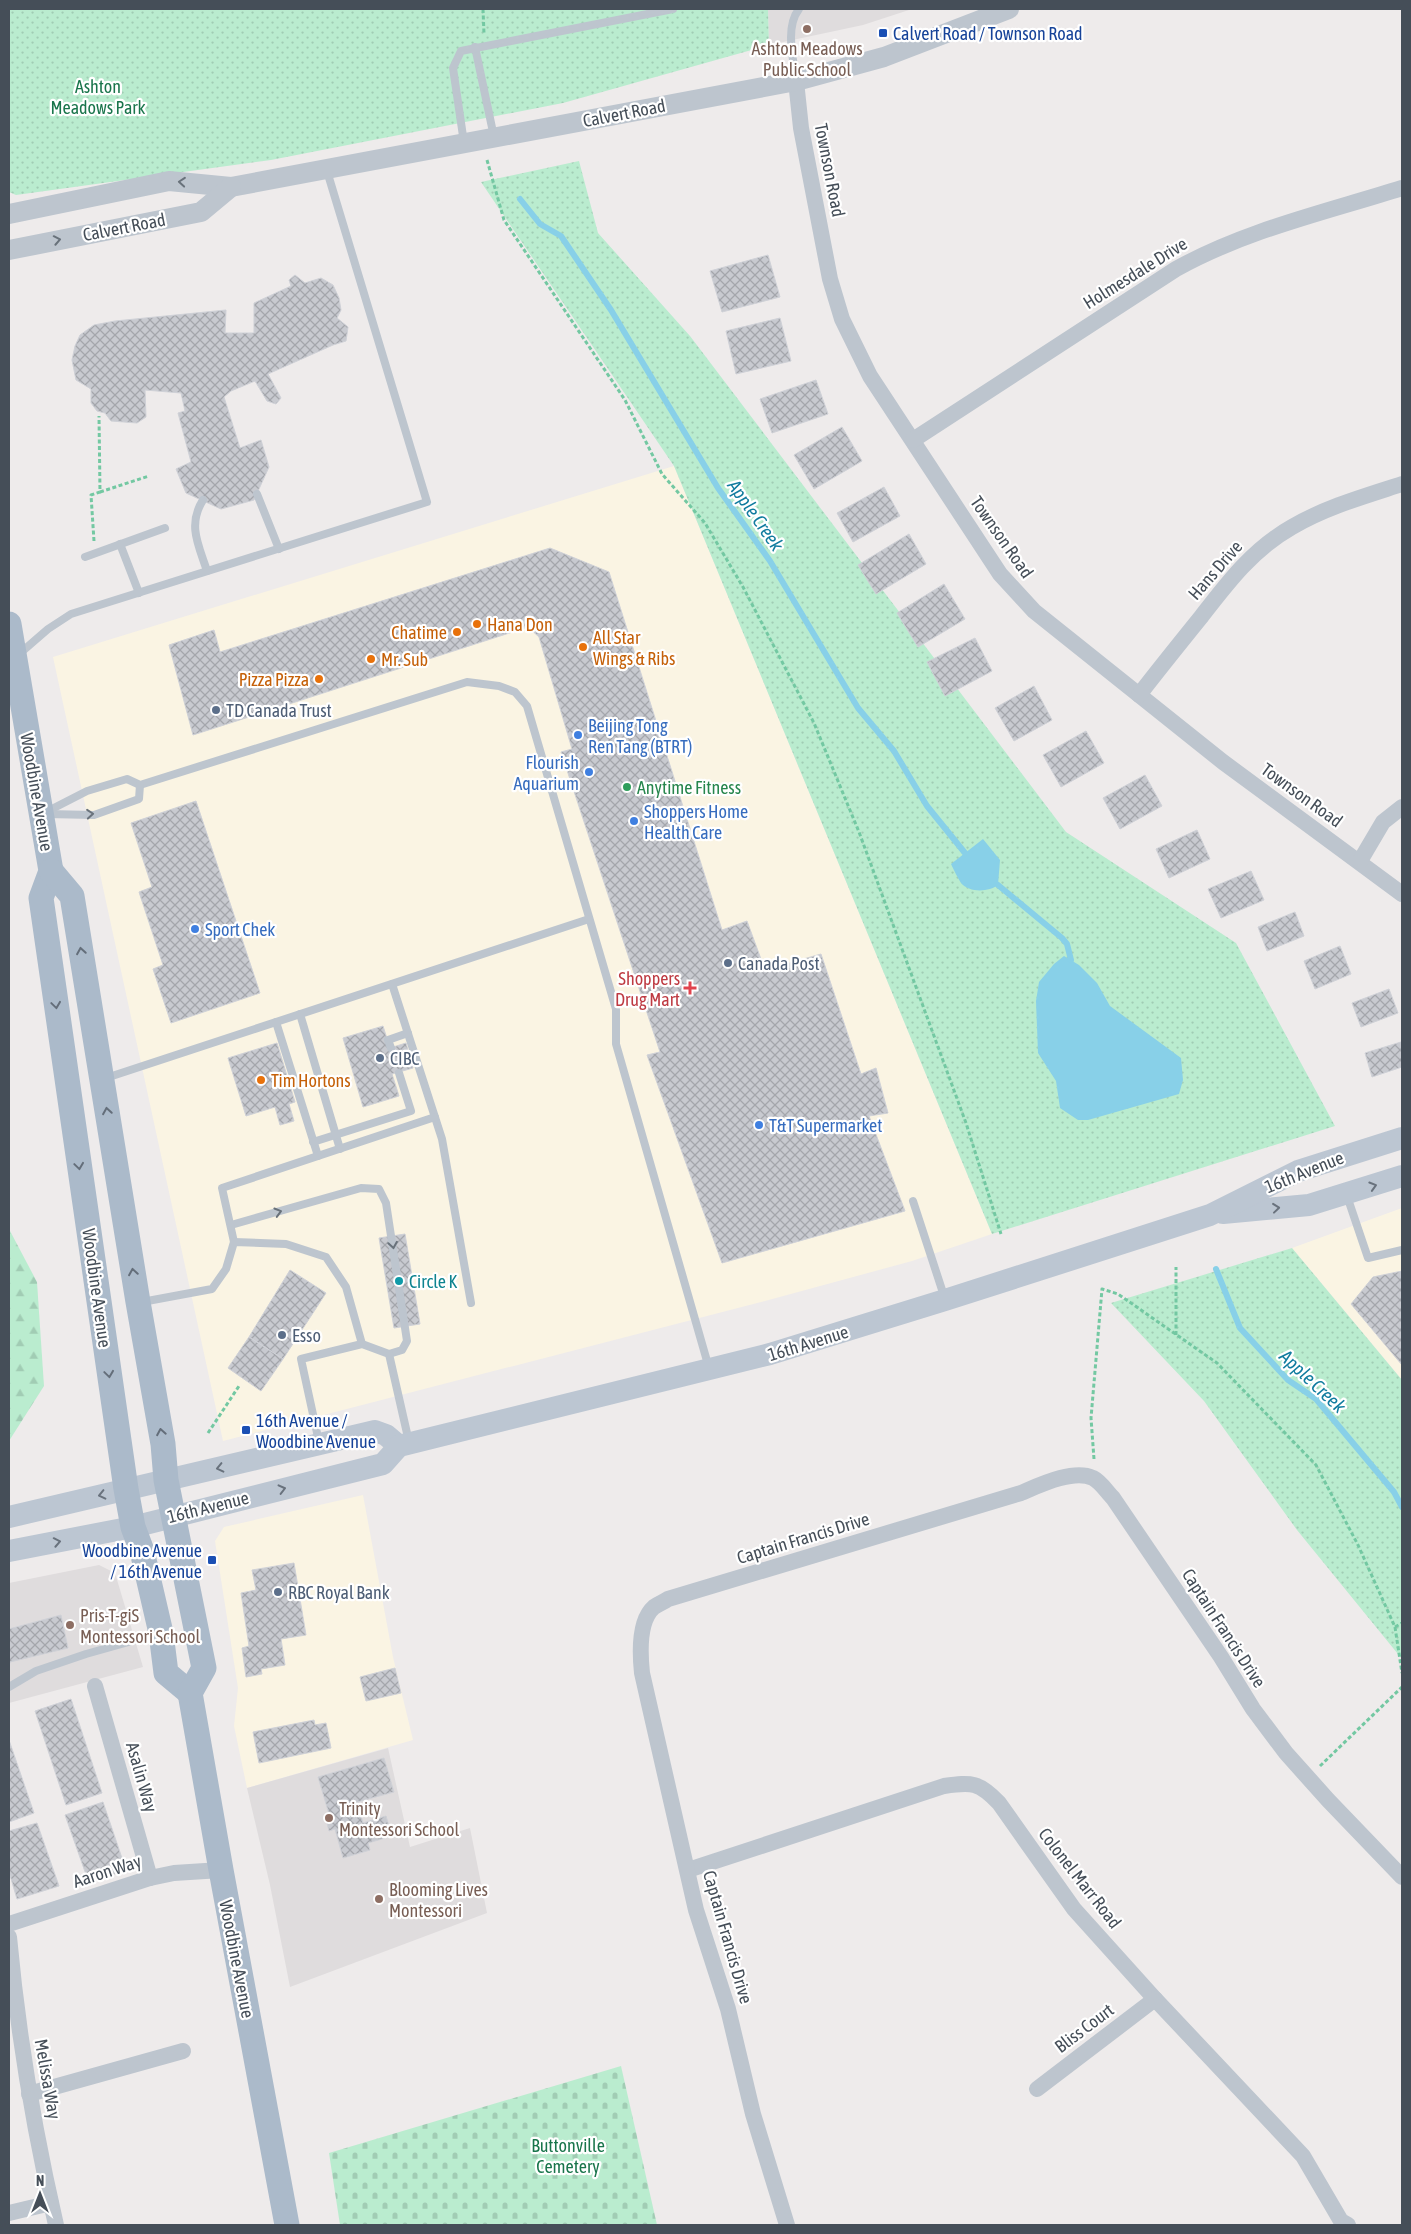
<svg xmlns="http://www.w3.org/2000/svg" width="1411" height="2234" font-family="'Asap Condensed',sans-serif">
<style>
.commercial{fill:#faf4e3}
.education{fill:#dfdcdd}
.forest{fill:url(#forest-firs)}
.cemetery{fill:url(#cemetery-stones)}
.park{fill:url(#park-dots)}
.water{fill:#88d0e8}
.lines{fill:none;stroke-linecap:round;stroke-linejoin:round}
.stream{stroke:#88d0e8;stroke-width:6}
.building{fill:url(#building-cross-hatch);stroke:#cfd1d7}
.path{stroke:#73c8a2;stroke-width:3;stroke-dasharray:4 2.5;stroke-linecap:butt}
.service{stroke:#bdc5ce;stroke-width:8}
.minor{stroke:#bdc5ce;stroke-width:16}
.tertiary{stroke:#bdc5ce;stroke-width:20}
.secondary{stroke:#bcc6d2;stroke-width:22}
.primary{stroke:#abbaca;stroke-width:25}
.oneway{stroke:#69727b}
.oneway2{stroke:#646e7a}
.oneway3{stroke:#69727d}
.education-dot{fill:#8d6e63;stroke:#fff;stroke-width:2}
.transit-dot{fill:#1a4fb4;stroke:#fff;stroke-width:2}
.food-dot{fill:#e8710a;stroke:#fff;stroke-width:2}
.service-dot{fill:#5c6f8a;stroke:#fff;stroke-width:2}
.shop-dot{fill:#3f7fe0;stroke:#fff;stroke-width:2}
.leisure-dot{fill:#2e9e5b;stroke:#fff;stroke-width:2}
.health-dot{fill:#e0444e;stroke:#fff;stroke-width:2}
.culture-dot{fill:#0f9aa8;stroke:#fff;stroke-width:2}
.labels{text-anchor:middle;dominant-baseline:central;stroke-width:4.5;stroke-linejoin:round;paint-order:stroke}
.transit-label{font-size:18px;fill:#164399;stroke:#fff;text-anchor:start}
.education-label{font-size:18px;fill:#785e54;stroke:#fff;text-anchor:start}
.park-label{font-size:18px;fill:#19754b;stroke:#fff}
.street-label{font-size:18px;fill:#454e58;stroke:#fff}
.food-label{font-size:18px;fill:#c56008;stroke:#fff;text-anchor:start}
.service-label{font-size:18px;fill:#4e5e75;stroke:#fff;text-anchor:start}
.shop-label{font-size:18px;fill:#366cbe;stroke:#fff;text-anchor:start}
.leisure-label{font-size:18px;fill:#27864d;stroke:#fff;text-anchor:start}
.health-label{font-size:18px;fill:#be3a42;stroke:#fff;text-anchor:end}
.culture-label{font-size:18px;fill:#0d838f;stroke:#fff;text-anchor:start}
.water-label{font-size:19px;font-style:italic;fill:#117c9f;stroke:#fff}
</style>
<defs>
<pattern id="forest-firs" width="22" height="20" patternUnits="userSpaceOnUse" patternTransform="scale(1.25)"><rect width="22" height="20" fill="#baeccf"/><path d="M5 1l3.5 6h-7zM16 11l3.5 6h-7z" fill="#a1ccb4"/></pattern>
<pattern id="cemetery-stones" width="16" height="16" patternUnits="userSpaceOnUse" patternTransform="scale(1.25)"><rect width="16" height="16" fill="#baeccf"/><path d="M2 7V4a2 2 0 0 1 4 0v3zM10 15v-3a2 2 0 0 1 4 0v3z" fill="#a1ccb4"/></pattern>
<pattern id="park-dots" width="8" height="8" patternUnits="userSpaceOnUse" patternTransform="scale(1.25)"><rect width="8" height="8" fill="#baeccf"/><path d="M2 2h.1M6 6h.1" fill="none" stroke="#a1ccb4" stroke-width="1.8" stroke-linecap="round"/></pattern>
<pattern id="building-cross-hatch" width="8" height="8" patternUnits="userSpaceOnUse" patternTransform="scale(1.25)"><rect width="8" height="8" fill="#c8cad0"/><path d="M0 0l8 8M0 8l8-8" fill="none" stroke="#a4a6ac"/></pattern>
</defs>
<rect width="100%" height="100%" fill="#eeebeb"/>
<g class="commercial">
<polygon points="674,466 992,1234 912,1261 765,1301 223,1441 53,657"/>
<polygon points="1402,1208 1402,1380 1292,1248"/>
<polygon points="363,1495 393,1657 413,1740 247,1788 234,1726 238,1688 215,1541 224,1527"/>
</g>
<g class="education">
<polygon points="768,9 912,9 863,25 769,45"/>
<polygon points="99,1565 115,1573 143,1667 9,1703 9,1583"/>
<polygon points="388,1748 410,1847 470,1828 487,1913 290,1987 270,1885 247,1788"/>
</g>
<polygon class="forest" points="9,1229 37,1282 44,1386 9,1441"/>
<polygon class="cemetery" points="621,2066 657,2225 340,2225 329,2153"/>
<g class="park">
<polygon points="9,9 768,9 769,45 563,103 271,160 16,195 9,192"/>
<polygon points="579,161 598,233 690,336 1066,832 1236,943 1335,1126 992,1234 674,466 481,182"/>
<polygon points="1292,1248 1402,1380 1402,1659 1297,1530 1204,1401 1111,1303"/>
</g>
<g class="water">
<path d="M983,839l17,21 -2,25c-9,7 -29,8 -37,-2 -4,-6 -7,-13 -10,-19z"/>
<polygon points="1064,956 1079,965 1097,983 1110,1006 1181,1058 1183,1080 1179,1094 1088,1120 1078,1120 1060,1108 1056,1081 1038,1053 1036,1001 1039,982 1054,964"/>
</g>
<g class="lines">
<g class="stream">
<polyline points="520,199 540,224 561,236 611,310 718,488 770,561 858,708 894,751 927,806 965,853"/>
<polyline points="998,885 1062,938 1067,944 1071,960"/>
<polyline points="1216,1269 1240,1328 1288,1380 1316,1399 1394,1492 1402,1507"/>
</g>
</g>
<g class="building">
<polygon points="768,255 780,297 722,312 710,271"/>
<polygon points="295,275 305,283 321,278 333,285 339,298 341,310 337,318 348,327 346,341 333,345 268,374 281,398 276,404 267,401 255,381 231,391 224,397 240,448 261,440 269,467 254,500 221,509 186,493 176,469 191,462 178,413 185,411 181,393 145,390 146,417 137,423 111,421 105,413 97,411 91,403 91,389 76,380 72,360 75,346 80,335 94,325 115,321 226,310 225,333 254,333 254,303 291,286 289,280"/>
<polygon points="780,318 791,361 736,374 726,331"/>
<polygon points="816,380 828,414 772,433 760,399"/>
<polygon points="842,427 862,461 814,489 794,455"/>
<polygon points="884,487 900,516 853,542 837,513"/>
<polygon points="909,534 926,564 876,594 858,565"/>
<polygon points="550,548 609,572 722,930 747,921 765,970 821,954 861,1074 876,1068 888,1113 869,1116 905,1211 722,1263 647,1055 660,1052 561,752 572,749 539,637 528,627 193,735 169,645 214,630 220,652"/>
<polygon points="944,584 965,619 918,647 897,613"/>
<polygon points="975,638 992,671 945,696 927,662"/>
<polygon points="1034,686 1052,720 1014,741 995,708"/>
<polygon points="1086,731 1104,763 1061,787 1043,755"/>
<polygon points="1145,775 1162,806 1120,829 1103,798"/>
<polygon points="196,801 260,993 171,1023 153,969 163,965 139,892 152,887 131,823"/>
<polygon points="1197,830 1210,859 1169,878 1156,849"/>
<polygon points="1251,871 1264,900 1221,918 1208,889"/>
<polygon points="1295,912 1304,936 1267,951 1258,927"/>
<polygon points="1340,946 1351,974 1315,989 1304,961"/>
<polygon points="1389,989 1398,1013 1361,1027 1352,1003"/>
<polygon points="383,1026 390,1048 406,1043 413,1068 392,1074 399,1096 363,1107 343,1038"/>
<polygon points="1401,1042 1402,1067 1372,1077 1365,1053"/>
<polygon points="277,1043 295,1102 289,1104 294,1121 280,1125 275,1107 246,1116 228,1058"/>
<polygon points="405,1234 420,1324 394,1328 379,1238"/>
<polygon points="290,1270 326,1293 283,1359 249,1337"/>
<polygon points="1402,1271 1402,1365 1351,1304 1373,1277"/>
<polygon points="249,1337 283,1359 261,1391 228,1368"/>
<polygon points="294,1563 306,1635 281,1639 285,1665 261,1669 262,1674 246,1677 242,1648 249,1646 241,1593 256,1590 252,1570"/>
<polygon points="61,1615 68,1648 10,1662 9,1666 9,1629"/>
<polygon points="395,1668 401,1693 366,1701 360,1677"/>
<polygon points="71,1699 102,1793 66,1805 35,1711"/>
<polygon points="314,1720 315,1725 326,1723 331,1748 259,1763 253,1732"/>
<polygon points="9,1740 34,1813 9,1822"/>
<polygon points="384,1758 394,1792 357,1802 363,1823 386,1816 392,1836 368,1843 370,1850 343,1858 335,1829 329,1831 325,1815 329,1814 318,1777"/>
<polygon points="103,1802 126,1870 89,1883 65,1815"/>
<polygon points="37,1823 59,1886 17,1899 9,1872 9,1831"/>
</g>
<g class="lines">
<g class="path">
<polyline points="483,9 484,34"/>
<polyline points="487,160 504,220 625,400 662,474 705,523 743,587 814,723 859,832 966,1123 1001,1234"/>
<polyline points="100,492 149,476"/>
<polyline points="94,541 91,495 100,492 99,416"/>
<polyline points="1176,1335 1176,1267"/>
<polyline points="208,1433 239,1386"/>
<polyline points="1094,1459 1091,1418 1102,1289 1118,1294 1217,1363 1316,1465 1358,1545 1395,1627 1402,1673"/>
<polyline points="1395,1627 1402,1623"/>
<polyline points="1320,1766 1402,1687"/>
</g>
<g class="service">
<polyline points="475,47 494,137"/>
<path d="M796,79c-3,-21 -11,-52 3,-70"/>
<polyline points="464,143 453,68 461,51 673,9"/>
<polyline points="257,494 279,549"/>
<path d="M203,500c-16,25 -4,46 4,71"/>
<polyline points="120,544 139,593"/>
<polyline points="85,557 165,528"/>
<polyline points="18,655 48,629 71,614 427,502 327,171"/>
<polyline points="46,812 87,791 127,779 140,785 467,682 499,686 515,692 527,706 616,1009 616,1044 709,1368"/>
<polyline points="46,814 94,815 139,799 140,785"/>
<polyline points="392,984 442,1139 471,1303"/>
<polyline points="300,1014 340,1149"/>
<polyline points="276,1022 318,1156"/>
<polyline points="391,1048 388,1040 408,1033"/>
<polyline points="106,1078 589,919"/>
<polyline points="313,1142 411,1111 399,1073"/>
<polyline points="1347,1196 1368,1258 1402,1250"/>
<polyline points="913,1201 945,1299"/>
<polyline points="231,1225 361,1188 379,1189 386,1203 407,1341 402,1350 389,1354"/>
<polyline points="234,1242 222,1188 435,1117"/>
<polyline points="142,1302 212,1289 226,1269 234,1242 286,1244 326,1257 346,1287 362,1344"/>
<polyline points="319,1442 301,1359 362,1344 389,1354 409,1442"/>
<polyline points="9,1687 36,1671 86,1654 157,1634"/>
</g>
<g class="minor">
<polyline points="796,81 801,128 830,279 842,319 870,376 1000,574 1034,611 1223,762 1402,894"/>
<path d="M913,440l263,-171c70,-39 150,-57 226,-81"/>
<path d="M1139,695c20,-26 41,-52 62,-78 27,-35 52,-68 91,-90 34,-20 73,-31 110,-43"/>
<polyline points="1360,861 1383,822 1402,807"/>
<polyline points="95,1686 150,1878"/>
<path d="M688,1870l256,-84c28,-4 35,-4 55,17l75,106 81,90 148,157 38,65 7,4"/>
<polyline points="9,1924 150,1878 174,1873 221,1870"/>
<path d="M9,1937c9,98 25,193 47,288"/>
<polyline points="1037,2089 1155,1999"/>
<polyline points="29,2094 183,2051"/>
<polyline points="9,2213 51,2203"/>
<path d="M787,2225l-34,-111 -25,-105 -32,-99 -54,-237c-2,-19 -4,-52 12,-66 4,-3 10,-5 14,-8l353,-106c19,-8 52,-24 72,-15 8,4 14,14 20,20l108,159 32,52 33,44 42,47 74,77"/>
</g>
<g class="tertiary">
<polyline points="9,214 169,181 231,187 796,81 884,57 1009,9"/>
<polyline points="9,250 201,212 231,187"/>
</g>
<g class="secondary">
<polyline points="1223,1213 1309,1205 1402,1176"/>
<polyline points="9,1517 375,1431 386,1435 399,1446"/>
<polyline points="9,1551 133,1527 383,1464 399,1446 770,1354 945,1300 1210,1215 1298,1171 1402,1138"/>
</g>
<g class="primary">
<polyline points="9,624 51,871 41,898 126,1489 133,1527 142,1551 161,1633 166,1673 190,1693"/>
<polyline points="51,871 72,896 138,1302 163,1444 166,1480 204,1668 190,1693 221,1870 287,2225"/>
</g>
</g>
<defs><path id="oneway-chevron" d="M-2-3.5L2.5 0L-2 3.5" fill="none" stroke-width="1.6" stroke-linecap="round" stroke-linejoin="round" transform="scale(1.25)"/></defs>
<g class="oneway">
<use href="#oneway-chevron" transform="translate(182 182) rotate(-175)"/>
<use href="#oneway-chevron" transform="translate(57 240) rotate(-11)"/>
<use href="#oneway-chevron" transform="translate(90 814) rotate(-5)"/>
<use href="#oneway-chevron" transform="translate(278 1212) rotate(-16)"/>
<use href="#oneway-chevron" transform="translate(393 1245) rotate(81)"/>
</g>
<g class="oneway2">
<use href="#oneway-chevron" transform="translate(81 951) rotate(-99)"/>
<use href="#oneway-chevron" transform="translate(56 1005) rotate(82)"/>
<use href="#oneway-chevron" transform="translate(107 1111) rotate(-99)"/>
<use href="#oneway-chevron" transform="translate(79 1166) rotate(82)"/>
<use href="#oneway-chevron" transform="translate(133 1272) rotate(-99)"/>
<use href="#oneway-chevron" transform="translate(109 1374) rotate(82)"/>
<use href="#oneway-chevron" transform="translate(161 1432) rotate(-100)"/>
</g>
<g class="oneway3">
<use href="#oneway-chevron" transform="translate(1373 1186) rotate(-17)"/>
<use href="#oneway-chevron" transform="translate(1276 1208) rotate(-6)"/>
<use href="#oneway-chevron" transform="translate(220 1468) rotate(167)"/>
<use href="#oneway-chevron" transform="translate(282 1489) rotate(-14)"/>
<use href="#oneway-chevron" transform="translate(102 1495) rotate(167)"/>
<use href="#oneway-chevron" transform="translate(57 1542) rotate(-11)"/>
</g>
<g class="education-dot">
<circle cx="807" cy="29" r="5"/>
<circle cx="70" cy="1625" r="5"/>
<circle cx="329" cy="1818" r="5"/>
<circle cx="379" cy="1899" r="5"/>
</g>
<g class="transit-dot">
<rect x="878" y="28" width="10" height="10" rx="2.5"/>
<rect x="241" y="1425" width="10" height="10" rx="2.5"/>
<rect x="207" y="1555" width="10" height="10" rx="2.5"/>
</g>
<g class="food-dot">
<circle cx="477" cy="624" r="5"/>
<circle cx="457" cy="632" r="5"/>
<circle cx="583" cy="647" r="5"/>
<circle cx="371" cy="659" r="5"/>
<circle cx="319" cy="679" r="5"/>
<circle cx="261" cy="1080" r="5"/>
</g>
<g class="service-dot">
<circle cx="216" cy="710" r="5"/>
<circle cx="728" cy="963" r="5"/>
<circle cx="380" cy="1058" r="5"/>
<circle cx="282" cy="1335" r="5"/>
<circle cx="278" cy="1592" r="5"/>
</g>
<g class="shop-dot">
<circle cx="578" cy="735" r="5"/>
<circle cx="589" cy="772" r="5"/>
<circle cx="634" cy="821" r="5"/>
<circle cx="195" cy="929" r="5"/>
<circle cx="759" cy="1125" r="5"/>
</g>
<circle class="leisure-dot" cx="627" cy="787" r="5"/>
<path class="health-dot" d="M687.5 980.5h5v5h5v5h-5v5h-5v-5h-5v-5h5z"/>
<circle class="culture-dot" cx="399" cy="1281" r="5"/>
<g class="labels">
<g class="transit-label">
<text x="893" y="33">Calvert Road / Townson Road</text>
<text x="256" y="1420">16th Avenue /<tspan x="256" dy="21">Woodbine Avenue</tspan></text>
<text x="202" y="1550" text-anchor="end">Woodbine Avenue<tspan x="202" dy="21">/ 16th Avenue</tspan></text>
</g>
<g class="education-label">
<text x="807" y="48" text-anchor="middle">Ashton Meadows<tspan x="807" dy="21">Public School</tspan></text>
<text x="80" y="1615">Pris-T-giS<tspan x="80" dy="21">Montessori School</tspan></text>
<text x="339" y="1808">Trinity<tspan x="339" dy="21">Montessori School</tspan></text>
<text x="389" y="1889">Blooming Lives<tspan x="389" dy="21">Montessori</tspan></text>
</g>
<g class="park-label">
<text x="98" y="86">Ashton<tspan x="98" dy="21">Meadows Park</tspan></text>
<text x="568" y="2145">Buttonville<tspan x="568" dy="21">Cemetery</tspan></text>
</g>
<g class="street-label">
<text transform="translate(624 113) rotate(-11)">Calvert Road</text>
<text transform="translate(830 170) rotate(79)">Townson Road</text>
<text transform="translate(124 227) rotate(-11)">Calvert Road</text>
<text transform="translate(1135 273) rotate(-32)">Holmesdale Drive</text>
<text transform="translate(1002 537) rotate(55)">Townson Road</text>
<text transform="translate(1215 570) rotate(-49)">Hans Drive</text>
<text transform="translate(37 792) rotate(80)">Woodbine Avenue</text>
<text transform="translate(1302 795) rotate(36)">Townson Road</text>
<text transform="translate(1304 1172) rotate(-22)">16th Avenue</text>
<text transform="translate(97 1288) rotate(82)">Woodbine Avenue</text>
<text transform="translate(808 1343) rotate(-17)">16th Avenue</text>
<text transform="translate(208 1507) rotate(-14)">16th Avenue</text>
<text transform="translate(803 1538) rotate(-17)">Captain Francis Drive</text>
<text transform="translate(1224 1628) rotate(57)">Captain Francis Drive</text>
<text transform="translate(142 1777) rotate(74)">Asalin Way</text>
<text transform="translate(107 1871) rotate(-18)">Aaron Way</text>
<text transform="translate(1080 1878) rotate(52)">Colonel Marr Road</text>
<text transform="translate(728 1937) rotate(74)">Captain Francis Drive</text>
<text transform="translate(237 1959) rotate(79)">Woodbine Avenue</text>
<text transform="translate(1084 2028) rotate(-37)">Bliss Court</text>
<text transform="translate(48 2079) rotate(80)">Melissa Way</text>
</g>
<g class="food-label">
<text x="487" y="624">Hana Don</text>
<text x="447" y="632" text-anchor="end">Chatime</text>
<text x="593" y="637">All Star<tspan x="593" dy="21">Wings &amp; Ribs</tspan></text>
<text x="381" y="659">Mr. Sub</text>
<text x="309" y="679" text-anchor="end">Pizza Pizza</text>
<text x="271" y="1080">Tim Hortons</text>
</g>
<g class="service-label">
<text x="226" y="710">TD Canada Trust</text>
<text x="738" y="963">Canada Post</text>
<text x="390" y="1058">CIBC</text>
<text x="292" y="1335">Esso</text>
<text x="288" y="1592">RBC Royal Bank</text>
</g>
<g class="shop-label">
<text x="588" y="725">Beijing Tong<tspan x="588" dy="21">Ren Tang (BTRT)</tspan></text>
<text x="579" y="762" text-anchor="end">Flourish<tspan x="579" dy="21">Aquarium</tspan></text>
<text x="644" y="811">Shoppers Home<tspan x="644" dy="21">Health Care</tspan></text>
<text x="205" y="929">Sport Chek</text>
<text x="769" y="1125">T&amp;T Supermarket</text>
</g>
<g class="leisure-label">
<text x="637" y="787">Anytime Fitness</text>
</g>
<g class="health-label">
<text x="680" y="978">Shoppers<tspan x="680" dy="21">Drug Mart</tspan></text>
</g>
<g class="culture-label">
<text x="409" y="1281">Circle K</text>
</g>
<g class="water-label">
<text transform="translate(756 515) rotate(55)">Apple Creek</text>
<text transform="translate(1313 1381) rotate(43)">Apple Creek</text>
</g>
</g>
<rect width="1411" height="2234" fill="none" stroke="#454e58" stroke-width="20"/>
<g transform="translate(40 2194)" stroke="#ffffff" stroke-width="4" paint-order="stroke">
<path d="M0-4L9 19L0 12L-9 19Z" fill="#454e58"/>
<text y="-8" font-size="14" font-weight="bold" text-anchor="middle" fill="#454e58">N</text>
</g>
</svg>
